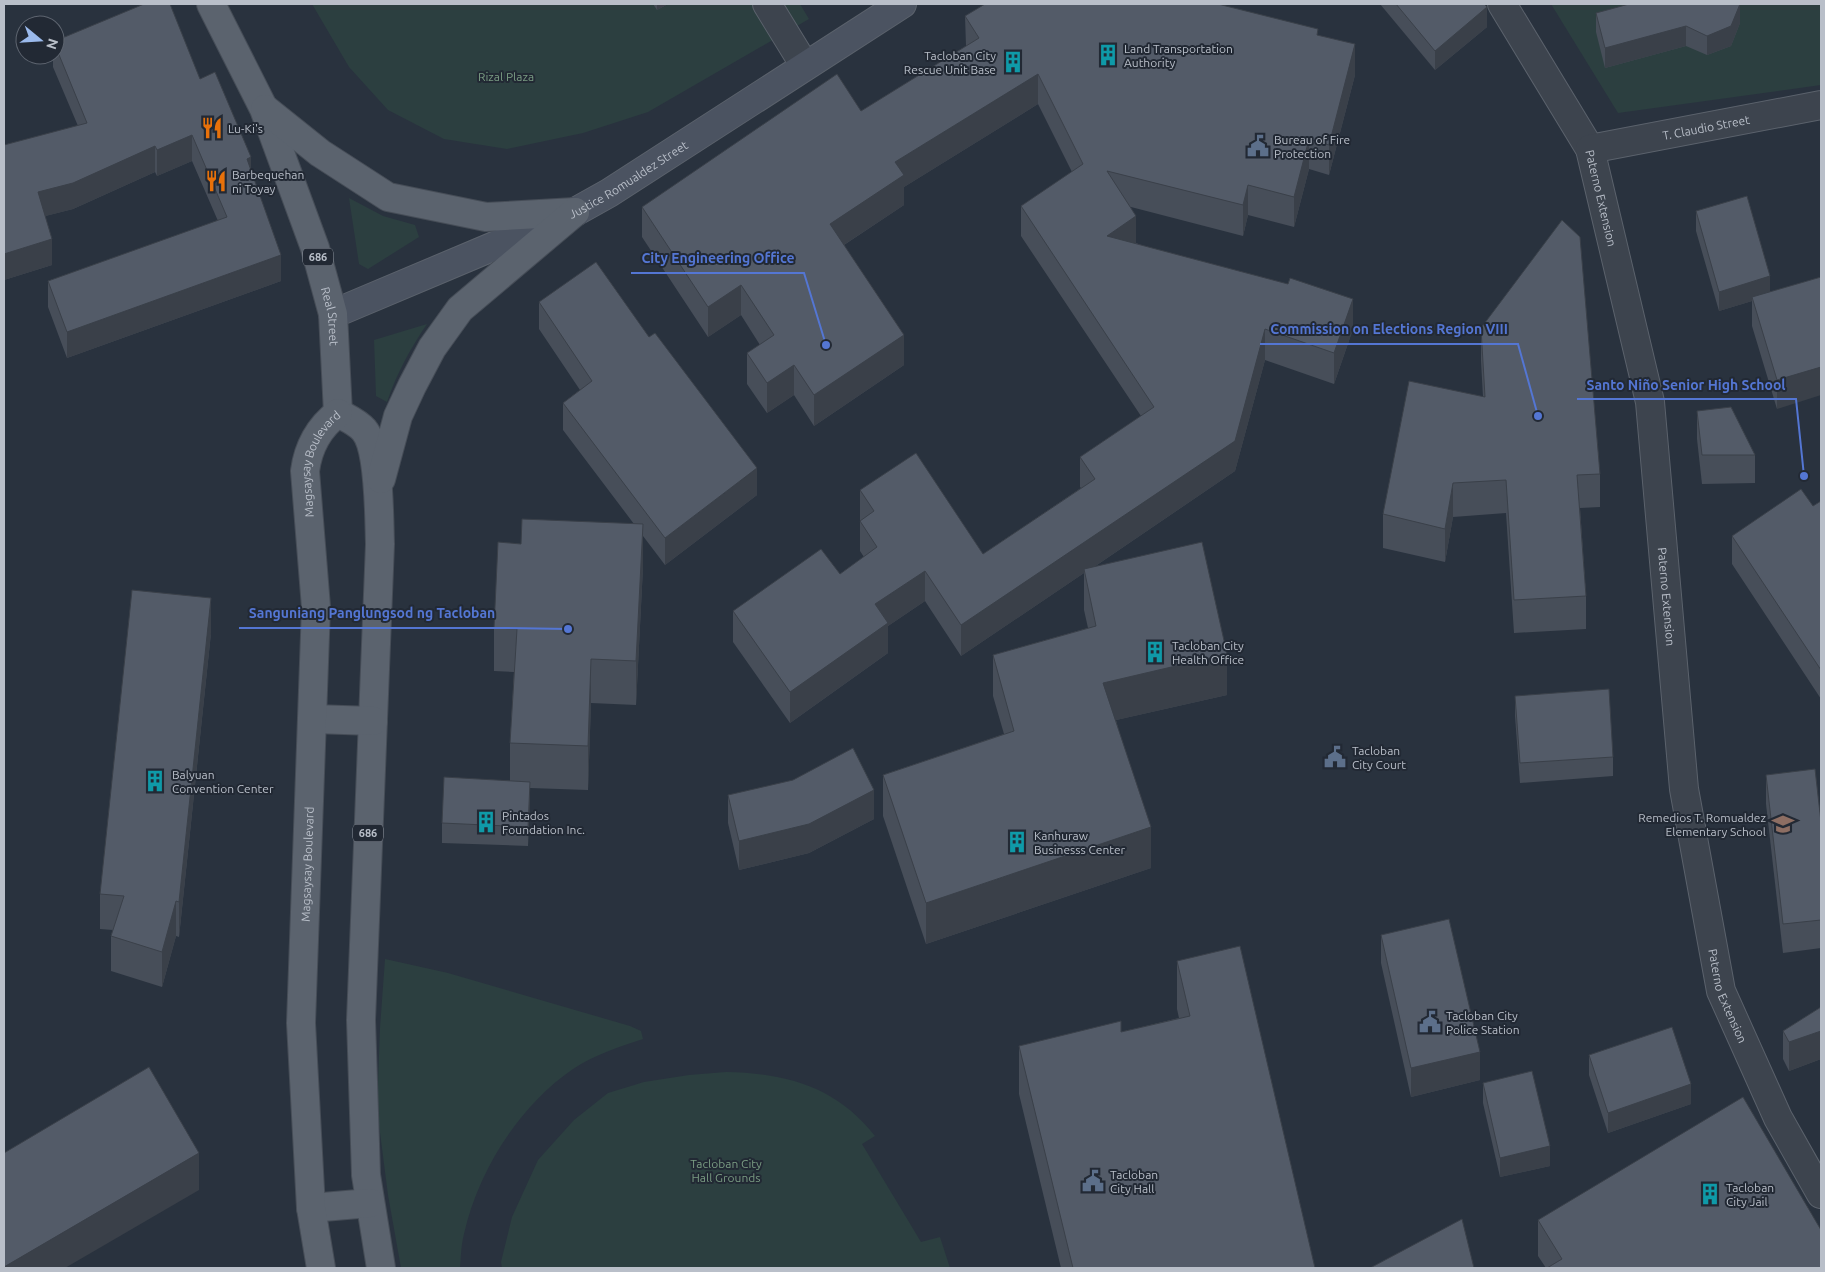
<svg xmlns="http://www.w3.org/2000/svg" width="1825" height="1272" font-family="Ubuntu,sans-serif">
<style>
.green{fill:#2c3f40}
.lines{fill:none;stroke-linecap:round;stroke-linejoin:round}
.street-casing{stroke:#5b626c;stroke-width:30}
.secondary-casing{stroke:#5b626c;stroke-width:30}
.primary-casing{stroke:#464d57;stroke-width:30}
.street{stroke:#3d444e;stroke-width:28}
.secondary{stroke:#4b5361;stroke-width:28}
.primary{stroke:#5b636e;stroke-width:28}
.wall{fill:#474e59}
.shaded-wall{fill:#3a4049}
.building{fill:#535b68;stroke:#3a4049}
.labels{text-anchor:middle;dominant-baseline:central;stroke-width:4;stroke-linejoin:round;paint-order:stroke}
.shield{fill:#222934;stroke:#8c929c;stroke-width:1}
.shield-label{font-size:11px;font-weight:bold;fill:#b9bfc9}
.poi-label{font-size:12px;fill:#b9bfc9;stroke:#222934;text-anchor:start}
.park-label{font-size:12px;fill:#7a9c83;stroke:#222934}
.street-label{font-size:12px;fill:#b9bfc9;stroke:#222934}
.leader{fill:none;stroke:#5476d3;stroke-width:2}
.callout-dot{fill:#5476d3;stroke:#222934;stroke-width:2}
.callout-label{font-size:14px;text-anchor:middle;font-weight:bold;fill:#5476d3;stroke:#222934;stroke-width:4;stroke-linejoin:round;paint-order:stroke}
</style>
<rect width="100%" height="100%" fill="#29323e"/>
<g class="green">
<polygon points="312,4 800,4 809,19 648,112 583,133 507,149 444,139 388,110 349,67"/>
<polygon points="1551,4 1821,4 1821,85 1618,113"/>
<polygon points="349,198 383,216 415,225 419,237 368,269 359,264"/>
<path d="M427,324c-17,25 -30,49 -40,78l-11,-6 -2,-56z"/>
<path d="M385,959l63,14 182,53 11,5 2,8c-24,8 -49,16 -70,30 -54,37 -95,102 -109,165 -3,11 -3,23 -4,34h-59l-13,-73 -11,-86 3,-81z"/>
<path d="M726,1072c60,1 111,15 149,64l-13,8 59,98 19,-5 10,31h-448l-1,-6 11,-45 26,-57 36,-40 34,-27 36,-11 45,-7z"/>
</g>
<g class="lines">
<g class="street-casing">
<g id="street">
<polyline points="767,4 805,66"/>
<path id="s1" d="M1502,4l88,145 60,253 34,387 37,202 57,127 43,76"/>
<path id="s2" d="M1590,149l231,-44"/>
</g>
</g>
<g class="secondary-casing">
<g id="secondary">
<path id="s3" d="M333,314l242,-102 34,-19 293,-189"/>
</g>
</g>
<g class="primary-casing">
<g id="primary">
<path id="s4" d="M211,4l53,105 51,139 18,66 5,99"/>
<polyline points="265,109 320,153 388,197 486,217 575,212"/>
<path d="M338,413c9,5 19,9 26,17 16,19 15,88 16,114l-19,476 5,155 15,93"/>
<polyline points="381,479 398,416 412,386 432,348 460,309 575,212"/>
<polyline points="314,719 373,721"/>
<polyline points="311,1208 370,1203"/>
<path id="s5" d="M321,1268l-10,-60 -10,-185 15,-416 -11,-136c3,-23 14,-44 33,-58"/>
</g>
</g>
<use href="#street" class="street"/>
<use href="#secondary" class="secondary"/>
<use href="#primary" class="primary"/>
</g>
<g class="wall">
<polygon points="653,4 668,4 657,10"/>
<polygon points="1380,4 1484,4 1487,27 1435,70"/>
<polygon points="1596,13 1740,23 1731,46 1707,55 1686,46 1605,68 1596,32"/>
<polygon points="965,16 1318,35 1355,75 1329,175 1309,169 1294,227 1248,215 1243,236 1131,207 1136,243 1353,329 1334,384 1265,360 1235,471 1094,567 1227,695 1116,720 1151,868 926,944 883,816 883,775 1004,734 993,696 993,655 1088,628 1084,610 1084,573 961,656 925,601 888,626 888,653 790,723 733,642 733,611 840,574 864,557 860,551 860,490 983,554 1081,488 1080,487 1080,457 1141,416 1021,236 1021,206 1072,172 1038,104 904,187 904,205 844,245 904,365 814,426 794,395 767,413 747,384 747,353 760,345 741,315 708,337 642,237 642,207 861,111 966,46"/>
<polygon points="55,41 200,79 251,171 281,281 67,358 48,307 48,281 218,221 192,161 157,176 155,172 73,209 45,216 52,265 4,280 4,145 78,126 53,67 53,55 55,55"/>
<polygon points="1696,211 1770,292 1821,277 1777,409 1752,326 1752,301 1719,311 1696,231"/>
<polygon points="539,302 757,495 665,565 643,536 643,567 636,705 591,703 588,790 530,788 528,846 442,843 442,823 510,781 510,743 514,672 494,671 494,628 521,544 634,524 563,430 563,403 580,390 539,329"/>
<polygon points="1481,328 1600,474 1600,507 1580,508 1586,596 1586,629 1514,633 1506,513 1453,517 1445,562 1383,548 1383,514 1483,397 1481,361"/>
<polygon points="1697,411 1755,455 1755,483 1702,484 1697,439"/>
<polygon points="1821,501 1821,699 1732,564 1732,536 1813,506"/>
<polygon points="211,633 179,937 176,936 162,987 111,971 111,936 113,930 100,929 100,894"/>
<polygon points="1515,696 1613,757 1613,776 1520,783 1515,716"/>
<polygon points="1766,775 1821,822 1821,948 1783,953 1766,804"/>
<polygon points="728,795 874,819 809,853 739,870 728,823"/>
<polygon points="1381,935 1480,1080 1411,1097 1381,963"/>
<polygon points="1177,961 1315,1268 1061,1268 1019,1094 1019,1046 1121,1032 1179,1018 1177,1009"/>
<polygon points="1821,1007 1821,1059 1789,1071 1783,1059 1783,1031"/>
<polygon points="1589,1055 1691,1104 1608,1133 1589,1075"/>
<polygon points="1483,1083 1550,1166 1500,1177 1483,1103"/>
<polygon points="1538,1220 1821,1268 1546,1268 1538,1256"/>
</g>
<g class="shaded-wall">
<polygon points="657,4 668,4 657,10"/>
<polygon points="1740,4 1740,23 1731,46 1707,55 1707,36"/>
<polygon points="1487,7 1487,27 1435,70 1435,51"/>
<polygon points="1686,26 1686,46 1605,68 1605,48"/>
<polygon points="1355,44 1355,75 1329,175 1329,145"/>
<polygon points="1038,74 1038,104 904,187 904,205 830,254 830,224 895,162"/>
<polygon points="192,135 192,161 157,176 157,150"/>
<polygon points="1309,139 1309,169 1294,227 1294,197"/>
<polygon points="155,146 155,172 73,209 38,218 38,192"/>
<polygon points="251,157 251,183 247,159"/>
<polygon points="1248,185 1248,215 1243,236 1243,205"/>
<polygon points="1136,216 1136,246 1107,236"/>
<polygon points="52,239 52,265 4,280 4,254"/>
<polygon points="281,255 281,281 67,358 67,332"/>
<polygon points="1770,276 1770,296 1752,297 1752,301 1719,311 1719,292"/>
<polygon points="741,285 741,315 708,337 708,307"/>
<polygon points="1353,299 1353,329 1334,384 1334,353"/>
<polygon points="1265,329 1265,360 1235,471 1085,573 1084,569 1084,573 961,656 961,625"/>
<polygon points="904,335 904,365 814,426 814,395"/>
<polygon points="794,365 794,395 767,413 767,383"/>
<polygon points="1821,367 1821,395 1777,409 1777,380"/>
<polygon points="757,468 757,495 665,565 665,538"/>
<polygon points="1453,483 1453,517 1445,562 1445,529"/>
<polygon points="643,524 643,567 636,705 636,661"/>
<polygon points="925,571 925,601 888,626 888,653 790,723 790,692 875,604"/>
<polygon points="211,598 211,633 179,937 179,902"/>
<polygon points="1227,654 1227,695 1103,723 1103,683"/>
<polygon points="591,659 591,703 588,790 588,746"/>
<polygon points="530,782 530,801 528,846 528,827"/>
<polygon points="874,790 874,819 809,853 739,870 739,841"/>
<polygon points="1151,827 1151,868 926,944 926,903"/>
<polygon points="176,901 176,936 162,987 162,952"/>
<polygon points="1821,1031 1821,1059 1789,1071 1789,1042"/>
<polygon points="1480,1052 1480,1080 1411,1097 1411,1068"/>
<polygon points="1691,1084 1691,1104 1608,1133 1608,1113"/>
<polygon points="1550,1146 1550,1166 1500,1177 1500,1158"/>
<polygon points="199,1153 199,1190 65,1268 4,1268 4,1267"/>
</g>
<g class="building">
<polygon points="144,4 170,4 200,79 215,72 251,157 247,159 281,255 67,332 48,281 227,217 192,135 157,150 155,146 73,183 38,192 52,239 4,254 4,145 87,123 55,45 55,41"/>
<polygon points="985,4 1218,4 1318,29 1317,35 1355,44 1329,145 1309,139 1294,197 1248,185 1243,205 1107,171 1136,216 1107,236 1288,284 1290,278 1353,299 1334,353 1265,329 1235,441 961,625 925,571 875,604 888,623 790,692 733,611 821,549 840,574 877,547 860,521 874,511 860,490 916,453 983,554 1095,479 1080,457 1154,407 1021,206 1083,164 1038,74 895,162 904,175 830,224 904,335 814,395 794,365 767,383 747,353 774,335 741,285 708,307 642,207 837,74 861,111 979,38 965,16"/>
<polygon points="1396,4 1484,4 1487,7 1435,51"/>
<polygon points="1629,4 1740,4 1731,26 1707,36 1686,26 1605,48 1596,13"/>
<polygon points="1747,196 1770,276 1719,292 1696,211"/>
<polygon points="1562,220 1580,237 1600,474 1577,475 1586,596 1514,600 1506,480 1453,483 1445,529 1383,514 1409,381 1485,397 1481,328"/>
<polygon points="596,262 649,337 655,333 757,468 665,538 563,403 592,381 539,302"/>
<polygon points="1821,277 1821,367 1777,380 1752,297"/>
<polygon points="1731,407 1755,455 1702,455 1697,411"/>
<polygon points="1801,489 1813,506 1821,501 1821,670 1732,536"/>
<polygon points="522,519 643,524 636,661 591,659 588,746 510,743 517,629 494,628 498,542 521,544"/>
<polygon points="1202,542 1227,654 1103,683 1151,827 926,903 883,775 1014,731 993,655 1096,626 1084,569"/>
<polygon points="132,590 211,598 179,902 176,901 162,952 111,936 124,896 100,894"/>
<polygon points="1609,689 1613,757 1520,763 1515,696"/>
<polygon points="853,748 874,790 809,824 739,841 728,795 793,780"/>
<polygon points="1815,769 1821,822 1821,920 1783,924 1766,775"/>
<polygon points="444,777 530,782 528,827 442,823"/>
<polygon points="1449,919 1480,1052 1411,1068 1381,935"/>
<polygon points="1240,946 1315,1268 1073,1268 1019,1046 1121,1021 1121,1032 1190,1016 1177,961"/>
<polygon points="1821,1007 1821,1031 1789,1042 1783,1031"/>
<polygon points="1672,1027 1691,1084 1608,1113 1589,1055"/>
<polygon points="149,1067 199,1153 4,1267 4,1153"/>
<polygon points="1532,1071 1550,1146 1500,1158 1483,1083"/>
<polygon points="1743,1097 1821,1230 1821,1268 1547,1268 1562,1259 1538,1220"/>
<polygon points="1462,1219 1474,1268 1370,1268"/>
</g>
<defs>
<g id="building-bare" transform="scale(1.725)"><path d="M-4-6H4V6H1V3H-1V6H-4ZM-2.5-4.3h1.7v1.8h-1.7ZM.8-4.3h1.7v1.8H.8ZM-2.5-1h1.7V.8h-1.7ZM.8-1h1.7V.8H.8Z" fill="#0f9aa8" stroke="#222934" stroke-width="2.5" paint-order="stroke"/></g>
<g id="restaurant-bare" transform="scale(1.725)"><path d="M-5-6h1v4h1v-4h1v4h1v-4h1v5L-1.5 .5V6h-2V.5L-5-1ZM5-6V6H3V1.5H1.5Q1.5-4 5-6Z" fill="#e8710a" stroke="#222934" stroke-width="2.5" paint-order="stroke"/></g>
<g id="civic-bare" transform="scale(1.725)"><path d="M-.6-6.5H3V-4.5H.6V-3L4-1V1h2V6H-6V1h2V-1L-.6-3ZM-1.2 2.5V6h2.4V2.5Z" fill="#5c6f8a" stroke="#222934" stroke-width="2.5" paint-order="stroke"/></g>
<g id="school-bare" transform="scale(1.725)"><path d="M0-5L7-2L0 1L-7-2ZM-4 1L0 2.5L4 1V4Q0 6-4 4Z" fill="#8d6e63" stroke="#222934" stroke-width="2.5" paint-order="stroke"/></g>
</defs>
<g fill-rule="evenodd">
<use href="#building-bare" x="1108" y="55"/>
<use href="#building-bare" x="1013" y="62"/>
<use href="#restaurant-bare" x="212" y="128"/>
<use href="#civic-bare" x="1258" y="146"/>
<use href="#restaurant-bare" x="216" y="181"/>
<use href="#building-bare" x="1155" y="652"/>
<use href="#civic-bare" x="1335" y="757"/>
<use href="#building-bare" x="155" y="781"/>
<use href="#building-bare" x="486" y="822"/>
<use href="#school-bare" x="1783" y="824"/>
<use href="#building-bare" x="1017" y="842"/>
<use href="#civic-bare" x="1430" y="1022"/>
<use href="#civic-bare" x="1093" y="1181"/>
<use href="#building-bare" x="1710" y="1194"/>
</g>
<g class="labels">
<g class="shield">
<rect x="303" y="248.5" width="30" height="17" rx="4"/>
<rect x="353" y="824.5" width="30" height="17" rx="4"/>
</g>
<g class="shield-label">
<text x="318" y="257">686</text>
<text x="368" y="833">686</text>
</g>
<g class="poi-label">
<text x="1124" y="48">Land Transportation<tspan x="1124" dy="14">Authority</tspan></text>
<text x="996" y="55" text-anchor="end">Tacloban City<tspan x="996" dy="14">Rescue Unit Base</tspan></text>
<text x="228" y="128">Lu-Ki's</text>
<text x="1274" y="139">Bureau of Fire<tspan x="1274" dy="14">Protection</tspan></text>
<text x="232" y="174">Barbequehan<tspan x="232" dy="14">ni Toyay</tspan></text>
<text x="1172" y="645">Tacloban City<tspan x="1172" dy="14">Health Office</tspan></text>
<text x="1352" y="750">Tacloban<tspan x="1352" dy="14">City Court</tspan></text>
<text x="172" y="774">Balyuan<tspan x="172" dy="14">Convention Center</tspan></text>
<text x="502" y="815">Pintados<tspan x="502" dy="14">Foundation Inc.</tspan></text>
<text x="1766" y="817" text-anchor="end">Remedios T. Romualdez<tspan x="1766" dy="14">Elementary School</tspan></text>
<text x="1034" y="835">Kanhuraw<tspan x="1034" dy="14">Businesss Center</tspan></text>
<text x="1446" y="1015">Tacloban City<tspan x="1446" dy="14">Police Station</tspan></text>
<text x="1110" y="1174">Tacloban<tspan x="1110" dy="14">City Hall</tspan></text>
<text x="1726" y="1187">Tacloban<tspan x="1726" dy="14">City Jail</tspan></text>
</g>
<g class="park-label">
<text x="506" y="76">Rizal Plaza</text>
<text x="726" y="1163">Tacloban City<tspan x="726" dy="14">Hall Grounds</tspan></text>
</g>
<g class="street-label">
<text stroke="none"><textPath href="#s2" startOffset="118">T. Claudio Street</textPath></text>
<text stroke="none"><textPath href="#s3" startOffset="325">Justice Romualdez Street</textPath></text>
<text stroke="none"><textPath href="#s1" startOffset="220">Paterno Extension</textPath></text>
<text stroke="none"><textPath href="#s4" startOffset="336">Real Street</textPath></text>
<text stroke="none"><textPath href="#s5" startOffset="810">Magsaysay Boulevard</textPath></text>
<text stroke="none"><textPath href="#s1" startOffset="625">Paterno Extension</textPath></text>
<text stroke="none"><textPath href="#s5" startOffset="405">Magsaysay Boulevard</textPath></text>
<text stroke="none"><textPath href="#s1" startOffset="1030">Paterno Extension</textPath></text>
</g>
</g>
<path class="leader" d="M826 345L804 273H631M1538 416L1518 344H1260M1804 476L1796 399H1577M568 629L506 628H239"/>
<g class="callout-dot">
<circle cx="826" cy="345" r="5"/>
<circle cx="1538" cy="416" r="5"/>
<circle cx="1804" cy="476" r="5"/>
<circle cx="568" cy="629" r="5"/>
</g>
<g class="callout-label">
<text x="718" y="263">City Engineering Office</text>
<text x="1389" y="334">Commission on Elections Region VIII</text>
<text x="1686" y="390">Santo Niño Senior High School</text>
<text x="372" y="618">Sanguniang Panglungsod ng Tacloban</text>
</g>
<rect width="1825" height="1272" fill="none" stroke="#b9bfc9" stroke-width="10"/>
<g transform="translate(40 40) rotate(108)"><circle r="24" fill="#222934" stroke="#5e6570"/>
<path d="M0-4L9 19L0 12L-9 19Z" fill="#9bbaec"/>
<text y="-8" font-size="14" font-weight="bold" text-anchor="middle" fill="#b9bfc9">N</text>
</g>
</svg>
